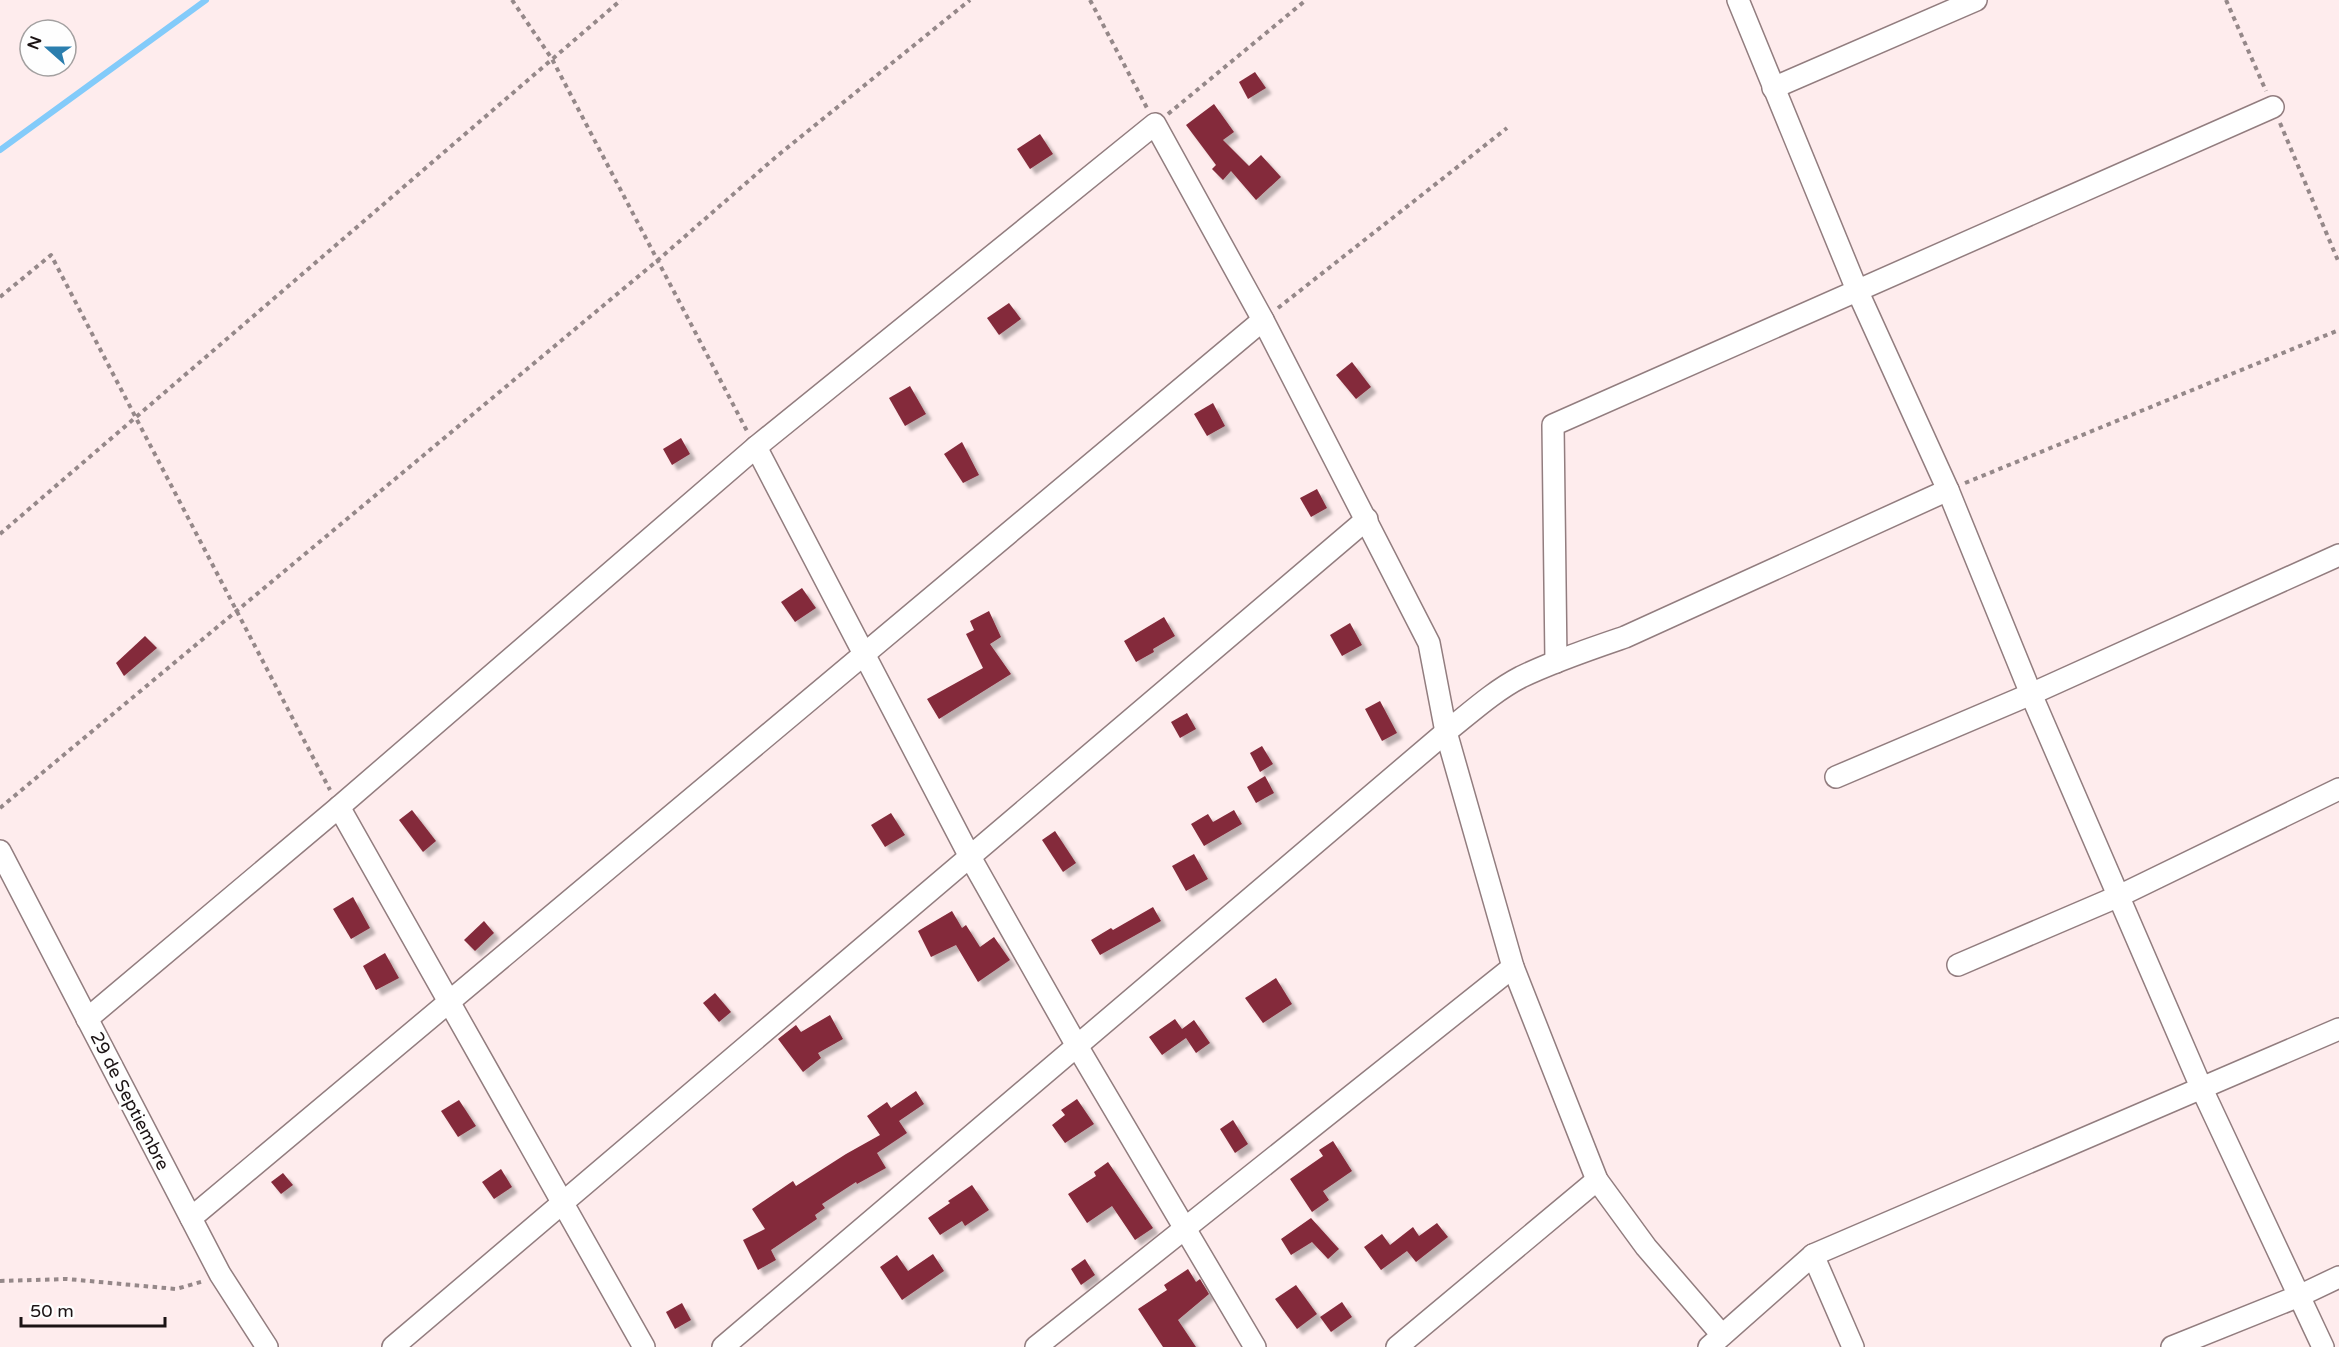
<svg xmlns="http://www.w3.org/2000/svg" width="2339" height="1347" font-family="'Varela Round',sans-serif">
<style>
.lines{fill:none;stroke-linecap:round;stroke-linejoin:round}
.stream{stroke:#83cbfa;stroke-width:6}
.building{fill:#842a3a;filter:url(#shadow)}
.minor-casing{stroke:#927d7f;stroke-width:24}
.path{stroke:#958889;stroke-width:4;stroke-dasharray:4.5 4.5;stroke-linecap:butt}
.minor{stroke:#fff;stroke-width:21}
.labels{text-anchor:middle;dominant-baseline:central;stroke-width:6;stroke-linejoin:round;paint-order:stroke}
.street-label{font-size:18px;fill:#1b1314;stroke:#fefefe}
</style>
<defs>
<filter id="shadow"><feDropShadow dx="5.5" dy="5.5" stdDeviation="1.5" flood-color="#0004"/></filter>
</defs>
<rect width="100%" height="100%" fill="#feeced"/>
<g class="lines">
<polyline class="stream" points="0,150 206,0"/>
</g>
<g class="building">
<polygon points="1255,72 1266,88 1248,99 1239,82"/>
<polygon points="1214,104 1234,132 1223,140 1249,166 1261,155 1281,177 1256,200 1231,171 1223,180 1212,169 1216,165 1186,125"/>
<polygon points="1040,134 1053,154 1030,169 1017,149"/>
<polygon points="1009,303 1021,319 999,335 987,318"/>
<polygon points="1352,362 1371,387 1356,399 1336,375"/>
<polygon points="910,386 926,414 905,426 889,398"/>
<polygon points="1213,403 1225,426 1207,436 1194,414"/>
<polygon points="681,438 690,454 672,465 663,449"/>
<polygon points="962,442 979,475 963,483 944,454"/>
<polygon points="1317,489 1327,508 1311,517 1300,498"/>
<polygon points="802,588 816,608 795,622 781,602"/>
<polygon points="989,611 1001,637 990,644 1011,674 939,719 927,699 983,668 966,634 974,630 970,621"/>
<polygon points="1164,617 1175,636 1153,649 1154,652 1136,662 1124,641"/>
<polygon points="1350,623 1362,645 1342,656 1330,635"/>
<polygon points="145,636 157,648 124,676 116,663"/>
<polygon points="1380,701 1397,733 1382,741 1365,709"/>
<polygon points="1187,713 1196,729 1180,738 1171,722"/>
<polygon points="1262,746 1273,764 1260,772 1250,753"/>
<polygon points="1265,776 1274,793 1256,803 1247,787"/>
<polygon points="412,810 436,841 423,852 399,820"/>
<polygon points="1234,810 1242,824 1204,846 1191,824 1208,814 1213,822"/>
<polygon points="891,813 905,835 885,847 871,825"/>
<polygon points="1055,831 1076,863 1063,872 1042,840"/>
<polygon points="1194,854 1208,879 1186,891 1172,866"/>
<polygon points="353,897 370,928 351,939 333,909"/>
<polygon points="1153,907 1161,921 1100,955 1091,940 1111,928 1113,930"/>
<polygon points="952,911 962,928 966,925 980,947 994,937 1010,960 978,982 956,945 931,957 918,931"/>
<polygon points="484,921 494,933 475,951 464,940"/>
<polygon points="385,953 399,978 376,990 363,966"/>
<polygon points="1276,978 1292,1004 1263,1023 1245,998"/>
<polygon points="715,993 731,1012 719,1022 703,1003"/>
<polygon points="830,1015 843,1039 818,1053 821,1058 803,1072 778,1039 796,1025 801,1032"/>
<polygon points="1175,1019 1182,1029 1194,1020 1210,1043 1196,1053 1186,1038 1162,1055 1149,1037"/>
<polygon points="916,1091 924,1104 899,1121 907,1133 877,1153 886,1168 857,1184 856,1182 822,1204 825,1208 815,1215 817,1219 771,1250 776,1260 758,1270 743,1240 765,1229 752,1209 793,1181 796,1186 846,1154 880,1135 867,1116 887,1102 891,1108"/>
<polygon points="1077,1099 1094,1124 1065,1143 1052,1125 1065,1115 1061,1110"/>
<polygon points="459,1100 476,1126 458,1137 441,1111"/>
<polygon points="1233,1120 1248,1144 1235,1153 1220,1129"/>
<polygon points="1333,1141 1352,1171 1323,1191 1329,1200 1312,1212 1290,1179 1323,1156 1319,1150"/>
<polygon points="1108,1162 1153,1228 1135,1240 1112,1206 1087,1223 1068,1194 1096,1176 1094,1172"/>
<polygon points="501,1169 512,1187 494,1199 482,1182"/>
<polygon points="283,1173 293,1185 281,1194 271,1182"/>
<polygon points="972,1185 989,1210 965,1226 962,1221 940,1235 928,1218 950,1203 948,1201"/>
<polygon points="1311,1218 1339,1249 1328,1259 1312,1242 1291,1255 1281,1239"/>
<polygon points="1437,1223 1448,1237 1416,1262 1407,1251 1381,1270 1364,1247 1382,1234 1390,1245 1413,1227 1419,1236"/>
<polygon points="933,1254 944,1271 902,1300 880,1267 897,1255 908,1271"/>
<polygon points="1085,1259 1095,1275 1081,1285 1071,1269"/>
<polygon points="1188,1269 1196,1282 1200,1279 1209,1294 1178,1320 1196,1347 1163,1347 1138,1309 1167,1290 1164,1285"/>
<polygon points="1296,1285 1317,1314 1297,1329 1275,1299"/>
<polygon points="1342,1302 1352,1317 1331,1332 1320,1317"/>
<polygon points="682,1303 691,1320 675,1329 666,1312"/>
</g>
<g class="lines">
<g class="minor-casing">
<g id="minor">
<polyline points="1738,0 1857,290 1948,490 2031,694 2201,1087 2323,1347"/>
<polyline points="1773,88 1976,0"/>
<polyline points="756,447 970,857 1077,1046 1255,1347"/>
<polyline points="1556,662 1553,425 2273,107"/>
<polyline points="1836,777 2031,694 2339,555"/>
<polyline points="339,807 644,1347"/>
<polyline points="0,851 220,1274 267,1347"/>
<polyline points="1958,965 2119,896 2339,789"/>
<polyline points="87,1019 339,807 756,447 1155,124 1263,320 1429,643 1446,732 1513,967 1597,1180 1646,1247 1722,1335"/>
<polyline points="191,1218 1263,320"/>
<polyline points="1813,1255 1853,1347"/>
<polyline points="393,1347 1367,519"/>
<path d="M723,1347l723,-615c24,-19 48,-41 75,-55 33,-16 69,-28 104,-40l323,-147"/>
<polyline points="1036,1347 1513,967"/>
<polyline points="1397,1347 1597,1180"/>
<polyline points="1709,1347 1813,1255 2339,1029"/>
<polyline points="2172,1347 2299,1296 2339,1277"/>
</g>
</g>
<g class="path">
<polyline points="512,0 552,59 747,431"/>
<polyline points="1090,0 1147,108"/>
<polyline points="2226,0 2266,91"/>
<polyline points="1168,114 1306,0"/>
<polyline points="2280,123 2339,263"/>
<polyline points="0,297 51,255 330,790"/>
<polyline points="1278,308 1507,128"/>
<polyline points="1965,483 2339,330"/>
<polyline points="0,534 621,0"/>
<polyline points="0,808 658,260 777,156 970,0"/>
<polyline points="0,1281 67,1279 176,1289 204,1281"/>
</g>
<use href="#minor" class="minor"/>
</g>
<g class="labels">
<g class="street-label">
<text transform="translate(130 1101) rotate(63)">29 de Septiembre</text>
</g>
</g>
<g transform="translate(48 48) rotate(291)"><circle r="28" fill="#fefefe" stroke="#a3a0a0" stroke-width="1.5"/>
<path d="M0-4.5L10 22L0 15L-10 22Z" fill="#2b7eae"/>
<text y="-9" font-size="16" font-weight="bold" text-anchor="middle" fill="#1b1314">N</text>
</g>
<path d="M21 1317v9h144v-9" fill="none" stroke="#1b1314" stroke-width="3"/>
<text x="30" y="1317" font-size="18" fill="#1b1314" stroke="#fefefe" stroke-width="4.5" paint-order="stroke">50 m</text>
</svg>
